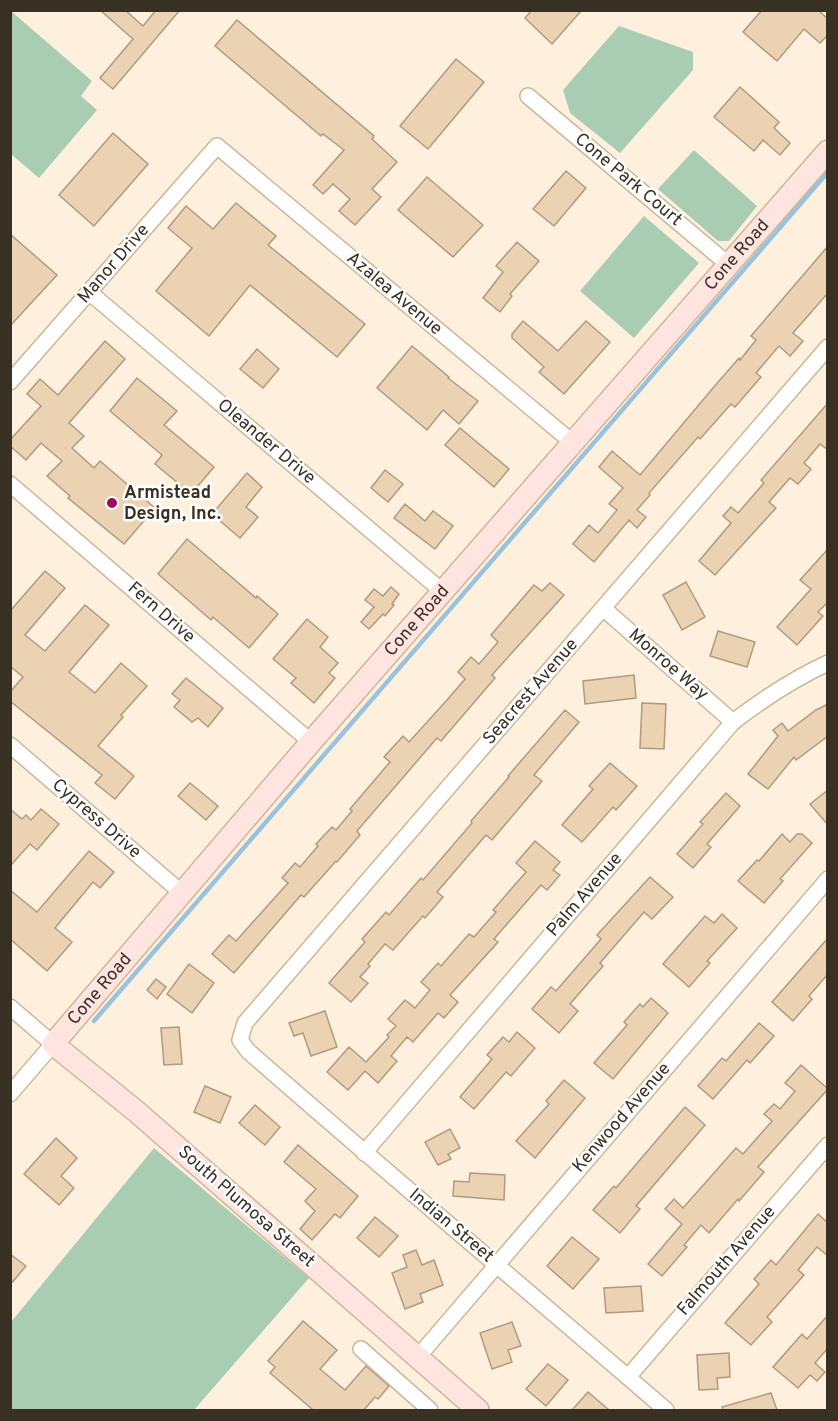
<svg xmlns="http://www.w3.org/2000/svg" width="838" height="1421" font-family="Overpass,sans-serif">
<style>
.green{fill:#a9cdb3}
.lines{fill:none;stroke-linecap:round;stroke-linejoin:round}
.stream{stroke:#98c2dd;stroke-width:4.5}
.building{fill:#ead2b3;stroke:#b19a7d;stroke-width:1.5}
.street-casing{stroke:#cdb698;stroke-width:18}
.secondary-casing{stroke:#cdb698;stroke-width:24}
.street{stroke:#fff;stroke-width:15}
.secondary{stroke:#ffe4e0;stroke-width:21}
.poi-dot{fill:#9c0d5c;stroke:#fff;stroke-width:2}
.labels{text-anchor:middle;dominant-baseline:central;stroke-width:5;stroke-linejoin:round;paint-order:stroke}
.street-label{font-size:18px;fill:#393024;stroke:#fff}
.poi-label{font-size:18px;font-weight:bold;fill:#393024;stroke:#fff;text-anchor:start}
</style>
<rect width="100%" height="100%" fill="#fff0dd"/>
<g class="green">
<polygon points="11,11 92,81 81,96 97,110 39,178 11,154"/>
<polygon points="619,26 693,52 693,70 620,153 570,113 563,90"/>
<polygon points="694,150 757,206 729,241 718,241 658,189"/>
<polygon points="644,216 699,263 634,338 580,291"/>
<polygon points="154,1148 309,1278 194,1410 11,1410 11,1322"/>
</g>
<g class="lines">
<polyline class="stream" points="94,1021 828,172"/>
</g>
<g class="building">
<polygon points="100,10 125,10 143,26 156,10 180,10 113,89 100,78 133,39"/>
<polygon points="532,10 582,10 552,44 525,18"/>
<polygon points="762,10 818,10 828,19 828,35 820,43 804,29 777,61 743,32"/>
<polygon points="237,20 374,136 372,139 397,162 372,189 381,197 355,225 339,211 350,199 333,184 323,194 313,185 344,150 323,134 321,136 215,46"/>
<polygon points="456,59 484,82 428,149 400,126"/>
<polygon points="740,87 779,122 774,128 790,143 780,155 763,140 754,151 714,117"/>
<polygon points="113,133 148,164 94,226 59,195"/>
<polygon points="566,171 586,188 554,226 533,209"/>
<polygon points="427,177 483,225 453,257 398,210"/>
<polygon points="236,203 276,236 268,245 365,324 337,357 250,285 209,336 156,291 192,248 168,228 186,206 213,229"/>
<polygon points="10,234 57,275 10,326"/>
<polygon points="517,242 539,261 510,294 512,296 500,312 483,298 503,272 496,266"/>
<polygon points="828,246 828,293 793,333 803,341 790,356 779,346 756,373 761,377 735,407 731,404 700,439 698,437 649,493 650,495 637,510 646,517 637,528 629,520 594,562 573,544 589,525 598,533 617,510 609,504 623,488 599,467 612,451 640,475 713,388 739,358 740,360 756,340 751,336"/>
<polygon points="523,321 558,351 586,321 610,342 564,394 539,372 544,367 512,338 512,334"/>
<polygon points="105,341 125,359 69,423 84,436 72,448 94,468 100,461 155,508 124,544 68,498 70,496 47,476 62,461 41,443 26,460 10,446 10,440 41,406 27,394 40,379 58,395"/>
<polygon points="412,346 449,377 448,378 478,401 459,424 443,410 427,430 377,388"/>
<polygon points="257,349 279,369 263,388 240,369"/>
<polygon points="137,378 177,411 164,425 214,467 191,494 155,464 162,455 110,411"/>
<polygon points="828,403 828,450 820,444 804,463 811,469 798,484 790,478 769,502 776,508 715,575 699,561 731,523 723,516 731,507 738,513 764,483 761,480"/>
<polygon points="460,428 509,469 494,487 445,445"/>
<polygon points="385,470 403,484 388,502 371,488"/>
<polygon points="247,473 262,487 246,507 258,517 240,538 212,514"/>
<polygon points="405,504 425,521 433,511 453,526 435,549 394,518"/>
<polygon points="187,539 256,598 257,596 278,614 249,648 213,617 211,620 158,574"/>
<polygon points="828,549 828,602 818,612 823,616 797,645 777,627 811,589 800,580"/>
<polygon points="45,571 65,588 25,635 45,651 85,605 109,625 69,672 95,693 121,663 147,686 121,715 123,717 98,746 134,776 115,799 95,783 102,775 10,701 10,692 23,677 10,666 10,611"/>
<polygon points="686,582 705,617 682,630 663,595"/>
<polygon points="550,583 564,595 492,675 495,678 441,741 437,738 357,831 360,835 337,862 336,861 304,897 301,895 234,973 212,954 229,935 236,941 288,883 282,878 295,863 300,867 318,846 316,844 332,827 336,830 352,811 350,809 390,762 384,757 403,736 409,742 447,700 465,679 458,672 471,657 479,664 498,642 491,635 534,585 542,591"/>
<polygon points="391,587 399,594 392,604 394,605 385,616 383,614 369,629 361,622 374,607 365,600 374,589 383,596"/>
<polygon points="307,619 328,637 320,647 338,663 329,673 335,678 314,703 291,683 296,678 273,659"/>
<polygon points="718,631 755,642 747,667 710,656"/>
<polygon points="634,675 636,698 585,704 583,681"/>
<polygon points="186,678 223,708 208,727 198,718 192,722 174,707 180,700 172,694"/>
<polygon points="642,703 666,704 664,749 640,748"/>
<polygon points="828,704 828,736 796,760 794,757 768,789 748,774 778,736 773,730 782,723 788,731 816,710"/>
<polygon points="565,710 579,722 534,775 542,781 492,840 486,835 437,892 443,897 425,918 423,916 393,950 385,944 368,964 370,966 360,977 368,983 351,1002 329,983 365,942 362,939 386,912 389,915 421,878 423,880 472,823 471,821 509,777 508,776"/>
<polygon points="610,763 637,786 616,810 613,807 582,842 562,825 593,789 589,786"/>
<polygon points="190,783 218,806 206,820 178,796"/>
<polygon points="828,790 828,825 810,804"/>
<polygon points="726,793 740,806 707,844 711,847 693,868 677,854 703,824 700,822"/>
<polygon points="10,809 22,819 26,815 31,820 41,809 59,824 37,850 30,844 10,866"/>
<polygon points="782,834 790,842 797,834 802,834 812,843 780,879 783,881 764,903 738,881 757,860 759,861"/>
<polygon points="535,841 560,862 553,870 560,875 547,890 541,885 494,939 498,942 450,995 458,1002 444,1018 438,1013 413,1042 407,1037 391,1056 397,1061 378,1083 365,1071 348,1090 327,1072 349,1047 366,1062 389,1037 387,1035 396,1026 388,1019 405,1000 415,1008 430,990 421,982 438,963 441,966 469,934 474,937 496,912 493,910 526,872 516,863"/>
<polygon points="89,851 114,872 100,888 93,882 55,928 72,942 47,971 10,939 10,890 37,912"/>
<polygon points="650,877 673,897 652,919 644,912 600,963 603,966 570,1004 578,1011 559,1033 532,1009 551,987 556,991 601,939 597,935"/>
<polygon points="722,914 737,928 707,961 710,963 689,987 663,964 705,916 714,923"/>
<polygon points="828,938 828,974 809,996 812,999 793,1021 772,1002"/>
<polygon points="189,964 214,983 192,1013 167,994"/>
<polygon points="156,979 166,987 157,999 147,990"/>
<polygon points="651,998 668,1013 613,1079 594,1063 627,1025 624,1022 640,1004 643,1007"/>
<polygon points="325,1011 337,1047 311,1056 303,1033 294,1036 289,1023"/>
<polygon points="759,1023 774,1036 750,1063 747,1060 713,1099 698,1086 722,1058 726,1061"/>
<polygon points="179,1027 182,1064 164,1065 161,1028"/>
<polygon points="517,1032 535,1048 511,1076 506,1072 474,1109 460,1097 492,1059 487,1055 503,1037 509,1042"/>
<polygon points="801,1065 828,1089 758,1167 764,1172 739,1201 738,1199 709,1233 701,1225 684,1245 687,1247 662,1276 648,1264 682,1224 665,1209 674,1199 683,1208 736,1148 743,1154 772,1121 764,1114 774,1104 780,1109 795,1091 785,1083"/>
<polygon points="564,1080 585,1098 535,1158 516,1141 549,1104 546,1101"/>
<polygon points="205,1086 231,1097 220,1123 194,1112"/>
<polygon points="255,1105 280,1127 265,1145 239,1123"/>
<polygon points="685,1107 705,1125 636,1206 640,1209 620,1233 593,1210 614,1186 616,1188"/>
<polygon points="450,1129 460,1148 448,1154 451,1159 438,1165 425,1142"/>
<polygon points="56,1138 77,1158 61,1176 74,1188 59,1205 24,1174"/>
<polygon points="298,1145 358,1196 340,1218 335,1214 312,1240 300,1229 315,1211 305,1201 316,1189 284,1162"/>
<polygon points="470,1173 505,1175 504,1200 453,1196 454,1181 469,1182"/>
<polygon points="818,1214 828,1223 828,1256 817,1247 798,1270 804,1275 767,1317 772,1322 751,1345 725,1323 759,1284 754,1279 771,1260 776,1265"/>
<polygon points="375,1217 398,1236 379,1257 357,1238"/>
<polygon points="572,1237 599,1259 573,1289 547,1266"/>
<polygon points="416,1250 422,1265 434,1260 443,1285 420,1294 423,1302 405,1309 392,1273 407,1267 403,1255"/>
<polygon points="10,1254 26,1266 10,1285"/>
<polygon points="641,1286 643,1311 606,1313 604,1288"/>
<polygon points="828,1315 828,1348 815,1363 825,1372 817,1381 810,1375 798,1388 773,1367 802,1334 807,1339"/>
<polygon points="303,1321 337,1350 320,1369 345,1390 366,1366 389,1386 378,1399 375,1397 364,1410 313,1410 270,1373 275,1367 268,1361"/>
<polygon points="512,1322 521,1346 508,1350 512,1362 492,1369 480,1333"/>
<polygon points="729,1353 730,1377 717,1378 718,1389 699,1390 697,1355"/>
<polygon points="548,1364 568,1380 546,1406 526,1389"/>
<polygon points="588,1392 609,1410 572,1410"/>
<polygon points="771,1393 777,1410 723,1410 722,1407"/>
</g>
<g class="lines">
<g class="street-casing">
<g id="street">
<polyline points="528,96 729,265"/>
<polyline points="89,292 442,591"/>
<polyline points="10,382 217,146 572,442"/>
<polyline points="10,484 311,742"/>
<polyline points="603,608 733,722"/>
<polyline points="10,745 182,893"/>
<polyline points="10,1007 53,1044 10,1094"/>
<path d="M364,1153l369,-431c30,-23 60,-43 95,-59"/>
<polyline points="361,1349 430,1410"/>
<polyline points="417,1358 828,879"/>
<polyline points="628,1377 828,1145"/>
<path d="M666,1410c-139,-120 -280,-238 -418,-359l-8,-11 5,-17 583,-676"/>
</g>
</g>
<g class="secondary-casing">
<g id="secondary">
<path id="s1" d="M478,1410l-341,-298 -84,-68 258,-302 517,-591"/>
</g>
</g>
<use href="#street" class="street"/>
<use href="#secondary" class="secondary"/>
</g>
<circle class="poi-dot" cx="112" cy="503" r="6"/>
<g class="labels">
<g class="street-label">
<text transform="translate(628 180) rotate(40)">Cone Park Court</text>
<text stroke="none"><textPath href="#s1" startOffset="1605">Cone Road</textPath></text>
<text transform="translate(114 264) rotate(-49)">Manor Drive</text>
<text transform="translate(394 294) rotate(40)">Azalea Avenue</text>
<text transform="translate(266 442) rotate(40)">Oleander Drive</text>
<text transform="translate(161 613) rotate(41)">Fern Drive</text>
<text stroke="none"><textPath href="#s1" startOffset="1119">Cone Road</textPath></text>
<text transform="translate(668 665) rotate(41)">Monroe Way</text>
<text transform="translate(531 692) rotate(-49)">Seacrest Avenue</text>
<text transform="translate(96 819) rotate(41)">Cypress Drive</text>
<text transform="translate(585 895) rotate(-49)">Palm Avenue</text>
<text stroke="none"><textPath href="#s1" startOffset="633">Cone Road</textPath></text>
<text transform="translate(622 1118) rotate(-49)">Kenwood Avenue</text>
<text transform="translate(246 1207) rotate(41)">South Plumosa Street</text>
<text transform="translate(451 1226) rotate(40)">Indian Street</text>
<text transform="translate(727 1261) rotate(-49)">Falmouth Avenue</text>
</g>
<g class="poi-label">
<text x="124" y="493">Armistead<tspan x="124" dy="21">Design, Inc.</tspan></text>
</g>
</g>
<rect width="838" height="1421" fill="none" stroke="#393024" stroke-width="24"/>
</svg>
